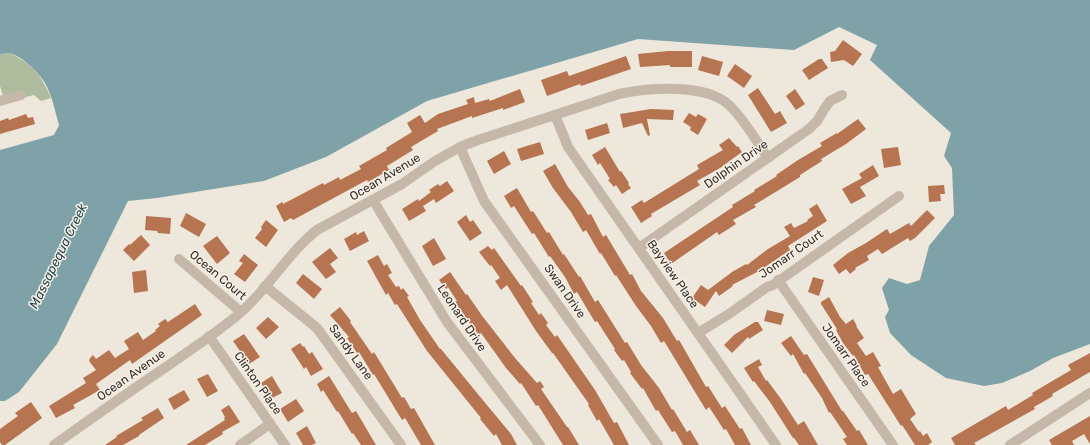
<svg xmlns="http://www.w3.org/2000/svg" width="1090" height="445" font-family="Rubik,sans-serif">
<style>
.green{fill:#aebb9d}
.water{fill:#7ea2a8}
.building{fill:#b67451}
.lines{fill:none;stroke-linecap:round;stroke-linejoin:round}
.minor{stroke:#c5b8a9;stroke-width:10}
.labels{text-anchor:middle;dominant-baseline:central;stroke-width:3;stroke-linejoin:round;paint-order:stroke}
.street-label{font-size:12px;fill:#332c28;stroke:#f7f1e7}
.water-label{font-size:13px;font-style:italic;fill:#23474f;stroke:#f7f1e7}
</style>
<rect width="100%" height="100%" fill="#eee7db"/>
<path class="green" d="M10,53c23,12 31,22 41,45l-10,3 -7,-6 -29,7 -5,-16v-32z"/>
<path class="water" d="M0,0h1090v344l-37,14 -23,13 -28,12 -18,3 -38,-8 -35,-23 -21,-22 -5,-16 4,-7 -7,-22 7,-10 18,6 13,-4 9,-34 25,-31 -2,-47 -8,-12 7,-23 -81,-73 7,-15 -38,-18 -45,23 -156,-11 -211,62 -101,56 -62,24 -107,17 -29,3 -71,143 -38,48 -14,9h-5v-251l54,-15 5,-10c-4,-14 -7,-30 -14,-42 -6,-10 -24,-28 -36,-30 -2,0 -6,1 -9,1z"/>
<g class="building">
<polygon points="843,40 862,54 853,66 844,60 831,62 830,52 835,51"/>
<polygon points="668,51 692,51 692,67 670,67 670,65 640,67 638,54"/>
<polygon points="626,56 631,69 581,86 580,84 547,96 541,80 567,71 569,76"/>
<polygon points="702,56 723,62 719,76 698,70"/>
<polygon points="819,59 822,59 828,68 809,80 802,70"/>
<polygon points="735,64 752,76 744,88 727,76"/>
<polygon points="758,88 775,114 780,111 787,123 771,132 748,95"/>
<polygon points="520,89 525,102 503,110 503,108 472,118 472,116 437,129 438,131 411,147 413,150 387,166 389,170 368,182 367,180 293,220 291,218 284,222 276,206 282,202 283,204 323,183 324,185 339,177 340,180 361,169 359,166 387,150 386,148 412,132 407,123 420,115 425,123 438,114 468,104 466,100 474,97 475,103 489,99 490,101"/>
<polygon points="795,89 805,104 796,110 786,96"/>
<polygon points="651,109 674,110 673,120 647,119 650,135 648,136 642,123 623,128 620,114"/>
<polygon points="689,113 696,117 698,114 707,119 698,135 690,130 691,127 683,122"/>
<polygon points="26,114 28,118 33,117 35,124 0,134 0,121 8,118 9,120"/>
<polygon points="858,119 866,129 846,144 821,159 822,161 800,175 800,177 754,205 756,207 733,220 736,224 719,235 717,232 671,264 664,253 733,207 732,205 755,191 754,190 777,176 776,175 798,160 822,146 820,143 837,133 837,134"/>
<polygon points="607,123 610,133 588,140 585,130"/>
<polygon points="729,138 737,147 738,146 742,152 720,168 697,181 700,185 651,214 652,216 641,223 631,207 642,200 644,203 699,169 697,165 723,150 719,145"/>
<polygon points="540,142 544,154 521,161 517,149"/>
<polygon points="605,147 620,172 621,171 629,183 628,184 631,188 622,194 616,185 614,187 608,180 610,179 600,163 598,165 592,155"/>
<polygon points="898,147 901,165 884,168 881,149"/>
<polygon points="504,151 511,164 494,174 487,161"/>
<polygon points="555,164 568,187 580,202 588,215 591,214 603,237 606,235 630,275 632,274 641,291 663,318 677,341 679,340 706,387 708,386 722,408 725,406 740,429 742,428 751,445 735,445 726,429 724,430 709,407 706,410 664,341 661,343 651,326 636,306 616,275 615,276 601,253 600,254 586,230 583,232 571,212 553,188 543,171"/>
<polygon points="873,165 879,176 860,187 866,196 851,204 842,189 862,178 859,174"/>
<polygon points="447,181 454,191 436,203 434,199 423,206 426,211 409,221 402,209 418,199 419,201 431,192 429,190 438,184 440,186"/>
<polygon points="944,185 945,194 940,194 941,201 929,202 928,186"/>
<polygon points="517,188 531,212 533,211 547,233 549,232 563,255 564,254 579,277 580,276 595,302 598,300 625,343 627,342 641,365 659,388 672,410 673,409 687,432 690,430 699,445 683,445 675,431 672,432 658,410 656,411 643,388 642,389 630,373 631,372 624,360 622,361 614,350 615,349 597,321 595,322 577,292 574,294 565,277 550,256 549,257 534,233 532,234 514,206 511,208 504,196"/>
<polygon points="817,204 827,221 788,246 790,250 759,271 732,285 733,286 719,296 716,291 705,307 692,298 701,285 708,290 732,272 746,264 747,265 768,249 790,236 784,227 791,223 794,228 808,221 807,220 813,216 809,209"/>
<polygon points="927,210 935,218 915,238 910,241 908,238 882,254 878,249 867,256 869,260 855,268 856,269 850,274 846,269 839,274 833,265 848,253 866,243 887,229 890,234 909,223 911,226"/>
<polygon points="186,213 206,224 199,237 180,226"/>
<polygon points="466,215 470,222 473,220 482,233 470,241 457,222"/>
<polygon points="146,216 171,218 170,234 158,233 157,231 145,230"/>
<polygon points="266,220 278,230 266,247 255,238 262,229 261,227"/>
<polygon points="364,231 369,241 350,251 344,239 356,232 357,235"/>
<polygon points="141,235 150,245 134,261 123,250 129,244 130,245"/>
<polygon points="217,236 230,253 217,264 203,246"/>
<polygon points="434,238 446,259 433,266 422,246"/>
<polygon points="488,246 492,250 494,248 521,286 522,285 533,302 531,303 539,315 541,313 548,323 546,325 555,337 557,335 595,390 614,423 617,422 629,445 614,445 599,419 597,421 588,405 589,404 553,353 552,353 536,331 507,285 501,290 495,281 500,278 491,265 490,266 479,252"/>
<polygon points="330,248 338,258 330,264 336,272 326,279 312,262"/>
<polygon points="244,254 258,265 245,282 234,274 243,263 239,261"/>
<polygon points="378,255 384,266 387,264 392,273 388,275 396,287 399,286 401,290 403,288 409,296 407,297 420,320 440,349 441,349 491,410 511,434 517,445 502,445 496,434 494,436 480,419 481,418 427,351 397,304 395,305 388,293 386,295 367,261"/>
<polygon points="146,270 148,291 134,293 132,272"/>
<polygon points="450,272 466,295 467,294 483,317 515,358 537,383 540,381 544,387 541,389 567,427 568,427 579,445 563,445 538,405 536,406 521,383 520,384 506,368 481,333 479,335 471,325 455,302 457,301 448,287 446,289 439,280"/>
<polygon points="303,274 322,289 314,299 296,283"/>
<polygon points="813,277 824,280 819,296 808,292"/>
<polygon points="829,297 840,317 846,324 853,319 857,326 856,326 864,338 857,343 866,356 873,352 881,366 878,367 893,394 901,389 916,414 910,419 919,432 920,431 923,436 927,433 932,442 928,445 915,445 906,431 902,425 901,426 868,374 865,375 854,355 853,356 843,343 836,330 837,329 821,304 821,302"/>
<polygon points="195,304 202,315 132,364 130,360 96,384 100,390 73,405 75,408 56,418 49,406 86,383 83,378 96,370 89,361 90,358 93,355 96,359 109,350 115,358 129,349 124,341 138,332 143,340 156,331 155,330 160,326 158,324 165,319 168,322"/>
<polygon points="340,307 351,321 350,322 372,354 374,352 402,398 404,397 411,409 414,408 435,445 421,445 405,418 402,420 374,374 373,375 359,352 357,353 347,338 349,337 330,315"/>
<polygon points="767,310 784,314 781,325 764,321"/>
<polygon points="268,317 279,327 266,339 256,328"/>
<polygon points="755,322 758,322 763,330 749,339 748,337 732,353 724,345 734,335"/>
<polygon points="244,334 260,357 249,364 233,341"/>
<polygon points="791,336 804,355 807,354 842,411 843,411 857,431 859,430 868,445 847,445 843,439 847,437 830,412 829,413 822,398 805,373 804,374 793,354 791,356 781,343"/>
<polygon points="300,343 303,347 304,346 309,354 312,352 323,369 311,376 306,367 304,369 291,349"/>
<polygon points="1090,353 1090,372 1052,394 1053,396 1034,407 1035,409 974,443 976,445 955,445 951,438 1006,406 1008,410 1033,395 1032,393 1071,370 1068,365"/>
<polygon points="759,359 762,365 758,367 766,381 767,380 781,399 798,425 804,421 818,445 799,445 794,438 793,438 770,402 754,381 753,382 744,368"/>
<polygon points="208,374 218,391 207,397 197,379"/>
<polygon points="272,376 282,393 270,399 261,383"/>
<polygon points="329,376 352,413 356,411 376,445 361,445 353,433 352,434 338,411 337,412 323,390 321,392 317,384"/>
<polygon points="184,390 190,400 174,410 168,399"/>
<polygon points="296,399 304,411 288,422 280,409"/>
<polygon points="31,402 42,418 5,445 2,445 0,442 0,429 18,416 15,413"/>
<polygon points="229,405 240,422 222,432 223,434 205,445 186,445 225,420 224,418 225,417 221,410"/>
<polygon points="158,408 164,418 139,435 139,436 123,445 105,445 117,437 116,436 143,420 141,418"/>
<polygon points="1090,416 1090,444 1084,434 1072,441 1074,445 1052,445 1049,440"/>
<polygon points="307,426 316,443 312,445 303,445 296,433"/>
</g>
<g class="lines">
<g class="minor">
<polyline points="0,101 21,95"/>
<polyline points="555,115 568,147 776,445"/>
<polyline points="460,147 484,201 658,445"/>
<polyline points="373,200 447,322 540,445"/>
<polyline points="639,248 809,129 817,121 825,108 830,101 842,95"/>
<polyline points="179,259 241,312"/>
<polyline points="778,280 893,445"/>
<polyline points="265,286 317,328 401,445"/>
<polyline points="698,333 729,314 767,287 773,285 899,196"/>
<polyline points="209,336 285,445"/>
<path d="M54,445c38,-27 76,-54 115,-80 24,-17 49,-33 71,-52 29,-25 47,-59 77,-83l85,-46 33,-23 25,-14 18,-7 141,-46c29,-6 87,-11 110,11 16,15 27,36 39,53"/>
<polyline points="240,445 270,424"/>
<polyline points="1010,445 1090,393"/>
</g>
</g>
<g class="labels">
<g class="street-label">
<text transform="translate(736 164) rotate(-35)">Dolphin Drive</text>
<text transform="translate(385 177) rotate(-31)">Ocean Avenue</text>
<text transform="translate(791 254) rotate(-35)">Jomarr Court</text>
<text transform="translate(673 274) rotate(55)">Bayview Place</text>
<text transform="translate(218 275) rotate(40)">Ocean Court</text>
<text transform="translate(565 291) rotate(55)">Swan Drive</text>
<text transform="translate(462 318) rotate(56)">Leonard Drive</text>
<text transform="translate(351 352) rotate(54)">Sandy Lane</text>
<text transform="translate(846 355) rotate(55)">Jomarr Place</text>
<text transform="translate(131 375) rotate(-35)">Ocean Avenue</text>
<text transform="translate(258 383) rotate(55)">Clinton Place</text>
</g>
<g class="water-label">
<text transform="translate(58 256) rotate(-64)">Massapequa Creek</text>
</g>
</g>
</svg>
